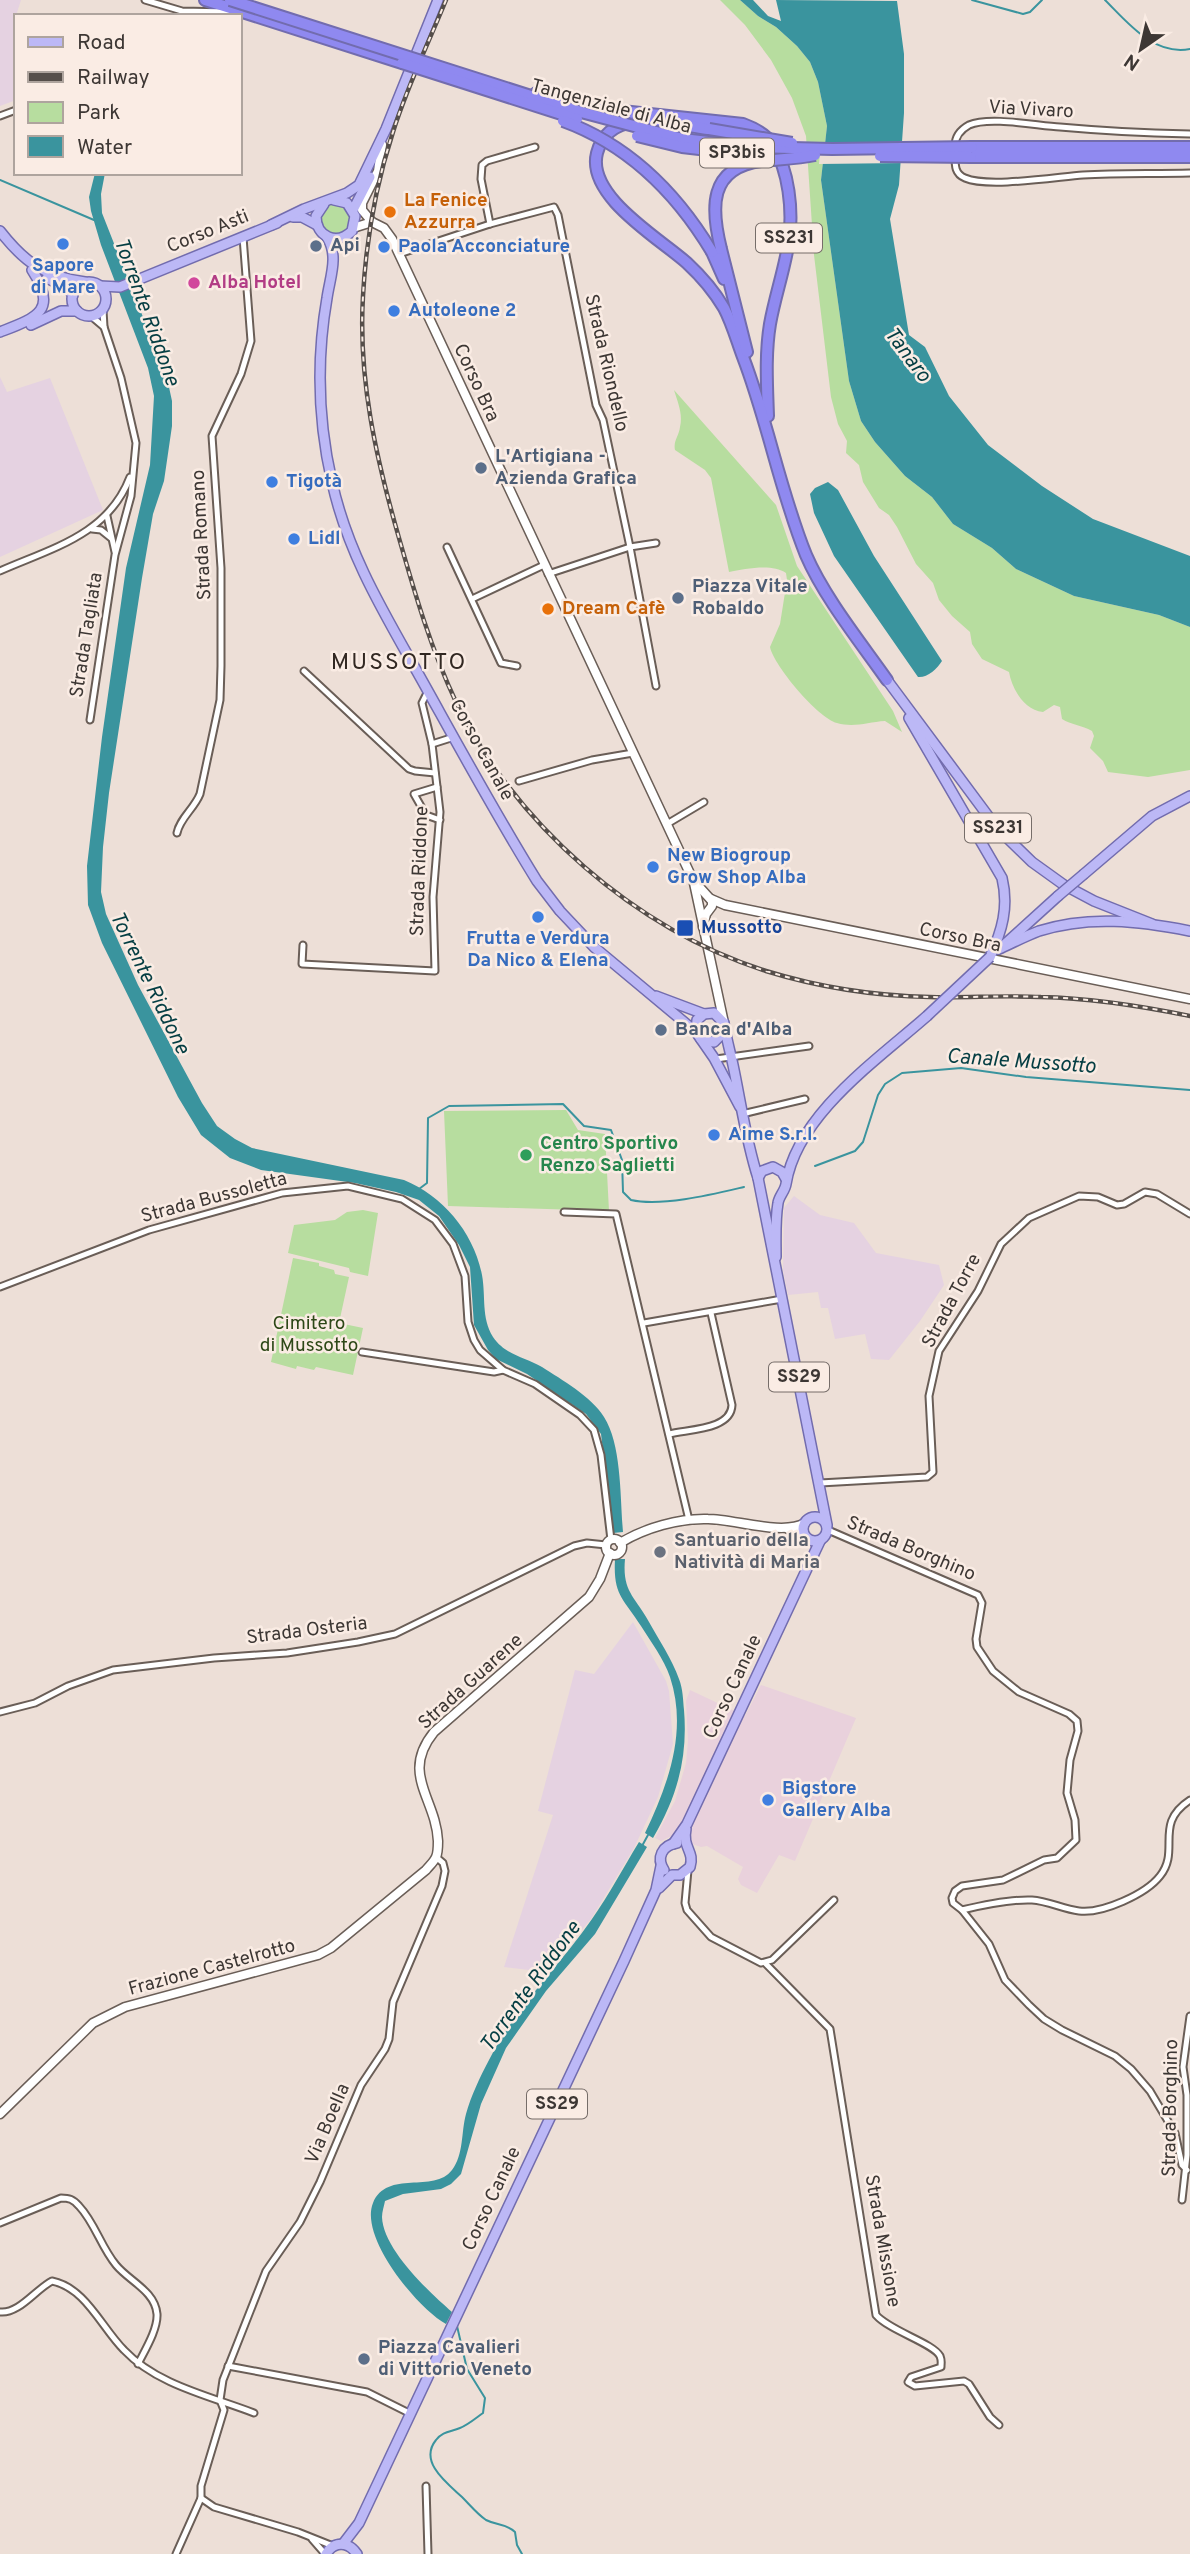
<svg xmlns="http://www.w3.org/2000/svg" width="1190" height="2554" font-family="Overpass,sans-serif">
<style>
.commercial{fill:#e9d1dc}
.industrial{fill:#e5d2e1}
.green{fill:#b7dd9f}
.water{fill:#3a949e}
.pier{fill:#eddfd7}
.lines{fill:none;stroke-linecap:round;stroke-linejoin:round}
.stream{stroke:#3a949e;stroke-width:2}
.street-casing{stroke:#6a5e57;stroke-width:9}
.secondary-casing{stroke:#6a5e57;stroke-width:11}
.primary-casing{stroke:#726cae;stroke-width:12}
.highway-casing{stroke:#726cae;stroke-width:14}
.street{stroke:#fff;stroke-width:5}
.secondary{stroke:#fff;stroke-width:8}
.primary{stroke:#bcb8f6;stroke-width:9}
.highway{stroke:#8f89f0;stroke-width:10}
.rail-casing{stroke:#554e4a;stroke-width:4.5}
.rail{stroke:#faece4;stroke-width:2;stroke-dasharray:5;stroke-linecap:butt}
.primary-bridge-casing{stroke:#726cae;stroke-width:12;stroke-linecap:butt}
.highway-bridge-casing{stroke:#726cae;stroke-width:14;stroke-linecap:butt}
.primary-bridge{stroke:#bcb8f6;stroke-width:9}
.highway-bridge{stroke:#8f89f0;stroke-width:10}
.food-dot{fill:#e8710a;stroke:#faece4;stroke-width:2.5}
.shop-dot{fill:#3f7fe0;stroke:#faece4;stroke-width:2.5}
.service-dot{fill:#5c6f8a;stroke:#faece4;stroke-width:2.5}
.hotel-dot{fill:#d1479c;stroke:#faece4;stroke-width:2.5}
.transit-dot{fill:#1a4fb4;stroke:#faece4;stroke-width:2.5}
.leisure-dot{fill:#2e9e5b;stroke:#faece4;stroke-width:2.5}
.worship-dot{fill:#6b7280;stroke:#faece4;stroke-width:2.5}
.labels{text-anchor:middle;dominant-baseline:central;stroke-width:5;stroke-linejoin:round;paint-order:stroke}
.shield{fill:#faece4;stroke:#766d69;stroke-width:2}
.shield-label{font-size:18px;font-weight:bold;fill:#3d3734}
.street-label{font-size:19px;fill:#3d3734;stroke:#faece4}
.food-label{font-size:19px;font-weight:bold;fill:#c56008;stroke:#faece4;text-anchor:start}
.service-label{font-size:19px;font-weight:bold;fill:#4e5e75;stroke:#faece4;text-anchor:start}
.shop-label{font-size:19px;font-weight:bold;fill:#366cbe;stroke:#faece4;text-anchor:start}
.hotel-label{font-size:19px;font-weight:bold;fill:#b23c85;stroke:#faece4;text-anchor:start}
.transit-label{font-size:19px;font-weight:bold;fill:#164399;stroke:#faece4;text-anchor:start}
.leisure-label{font-size:19px;font-weight:bold;fill:#27864d;stroke:#faece4;text-anchor:start}
.park-label{font-size:19px;fill:#2d4817;stroke:#faece4}
.worship-label{font-size:19px;font-weight:bold;fill:#5b616d;stroke:#faece4;text-anchor:start}
.water-label{font-size:21px;font-style:italic;fill:#053e43;stroke:#faece4}
.quarter-label{font-size:23px;letter-spacing:2px;fill:#322822;stroke:#faece4}
</style>
<rect width="100%" height="100%" fill="#eddfd7"/>
<polygon class="commercial" points="761,1685 856,1718 795,1861 779,1855 757,1893 741,1885 738,1879 743,1867 707,1846 701,1847 689,1843 674,1835 661,1841 655,1838 675,1801 686,1763 688,1741 686,1701 690,1690 745,1716"/>
<g class="industrial">
<polygon points="0,0 21,0 13,25 16,27 16,100 0,106"/>
<polygon points="0,377 7,392 50,378 103,510 0,557"/>
<polygon points="794,1196 820,1215 854,1223 876,1253 939,1265 944,1285 920,1321 889,1360 871,1359 865,1334 835,1339 828,1308 821,1308 818,1292 788,1295 783,1270 784,1208"/>
<polygon points="633,1622 666,1681 669,1691 673,1744 658,1797 634,1848 591,1919 546,1972 504,1967 553,1815 538,1811 575,1670 594,1674"/>
</g>
<g class="green">
<path d="M720,0h20l18,16 18,11 21,19 13,16 8,20 9,44 -6,54 28,201 12,40 14,21 30,34 27,21 21,27 39,24 24,21 58,27 85,19 31,12v143l-42,7 -40,-5 -5,-11 -13,-13 4,-12 -2,-5c-10,-6 -21,-6 -30,-12l-2,-12 -6,-2 -11,7c-19,-2 -31,-23 -34,-40l-27,-13 -10,-15 -2,-12 -18,-16 -13,-16 -6,-17 -17,-19 -19,-37 -8,-12 -10,-7 -16,-26 -4,-17 -13,-12 1,-12 -9,-17 -7,-27 -17,-142 -8,-119 -14,-38 -21,-38 -26,-35z"/>
<circle cx="335" cy="219" r="16"/>
<path d="M674,390l102,115 21,61 96,145 9,21 -17,-11c-17,1 -31,7 -48,2 -19,-5 -63,-57 -67,-76l10,-23 7,-44 -1,-7c-14,-10 -41,-4 -57,-1l-18,-94 -6,-8 -30,-20c-2,-9 4,-14 5,-23 3,-13 -2,-24 -6,-37z"/>
<polygon points="566,1110 578,1130 605,1134 609,1211 448,1206 444,1111"/>
<polygon points="363,1210 378,1213 368,1276 350,1272 349,1268 288,1253 294,1225 335,1220 347,1212"/>
<polygon points="293,1258 319,1263 319,1266 334,1270 335,1274 349,1277 339,1323 363,1328 353,1375 316,1367 314,1370 297,1366 296,1369 271,1362"/>
</g>
<g class="water">
<polygon points="740,0 753,0 768,16 781,21 776,0 897,1 904,54 904,113 899,185 890,219 909,335 925,347 949,396 988,445 1042,486 1093,519 1190,556 1190,627 1159,615 1074,596 1016,569 992,548 953,524 932,497 905,476 875,442 861,421 849,381 821,180 827,126 818,82 810,62 797,46 776,27 758,16"/>
<path d="M95,173h10l-4,21 1,19 65,165 5,23v25l-8,55 -11,33 -11,64 -33,215 -6,54 -2,45 5,22 32,71 64,118 15,23 18,13 17,9 152,32c39,16 70,53 78,95 4,22 -1,42 11,62 12,18 32,20 49,30 20,13 49,29 62,50 18,28 16,82 19,115l-10,1 -12,-99 -15,-20 -59,-40 -31,-15 -8,-9 -14,-25 -4,-58 -11,-22 -20,-29 -20,-16 -23,-8 -41,-9 -94,-13 -31,-12 -29,-23 -23,-38 -76,-154 -14,-38 -1,-39 15,-129 24,-169 24,-103 4,-69 -6,-28 -47,-123 -10,-34 -2,-14z"/>
<path d="M828,482l10,8 36,66 68,105c-5,8 -15,17 -24,16l-84,-121 -20,-43 -4,-19 5,-6z"/>
<path d="M615,1559h10c-3,33 10,37 24,63 10,18 23,37 30,57 4,10 4,21 5,31 4,48 -7,87 -31,128l-8,-5c23,-48 43,-102 25,-156 -6,-18 -19,-35 -29,-51 -18,-28 -28,-31 -26,-67z"/>
<path d="M639,1842l8,5 -52,87 -49,57 -40,57 -25,56 -20,70 -10,10 -10,5 -38,5 -18,7c-1,5 -3,11 -3,16 1,32 47,75 70,95l-6,12c-29,-16 -87,-87 -73,-121 14,-34 61,-9 79,-33 12,-16 9,-38 14,-56 5,-18 14,-37 23,-54 28,-55 69,-92 103,-141 17,-24 31,-51 47,-77z"/>
</g>
<polygon class="pier" points="821,144 906,144 904,163 819,164"/>
<g class="lines">
<g class="stream">
<polyline points="972,0 1023,14 1030,12 1042,0"/>
<path d="M1105,0c23,23 49,56 85,49"/>
<polyline points="0,180 94,220"/>
<polyline points="815,1166 855,1151 863,1142 878,1095 885,1084 902,1073 961,1068 1026,1077 1190,1090"/>
<path d="M419,1189l8,-6 1,-65 21,-12 114,-2 21,22 27,4 11,30 1,32 8,8c31,7 83,-6 113,-13"/>
<polyline points="642,1846 648,1835"/>
<path d="M457,2326l10,43 18,29 -2,15c-7,5 -15,12 -23,15 -9,4 -17,3 -24,12 -18,22 12,44 26,57 8,8 15,17 24,23 12,6 19,3 29,12l2,13 5,9"/>
</g>
<g class="street-casing">
<g id="street">
<polyline points="145,0 182,11 228,12"/>
<polyline points="0,116 16,110"/>
<path d="M955,146c0,-9 5,-16 14,-21 21,-9 69,1 91,2 44,4 87,6 130,7"/>
<path d="M955,156c0,10 0,18 10,22 23,10 91,-1 118,-3 35,-2 71,-1 107,-2"/>
<polyline points="490,224 481,179 482,165 487,161 535,147"/>
<polyline points="399,254 490,224 554,207 558,215 596,405 603,420 630,547 656,686"/>
<polyline points="91,316 104,327"/>
<polyline points="107,516 115,552"/>
<polyline points="92,529 101,530 111,538"/>
<polyline points="447,547 501,663 517,666"/>
<path d="M0,571c52,-23 108,-36 130,-94"/>
<polyline points="548,574 630,547 656,543"/>
<polyline points="472,599 544,565"/>
<polyline points="304,671 409,769 415,771 435,773"/>
<polyline points="90,720 115,555 131,496 136,443 121,378 104,327 103,310"/>
<polyline points="432,744 454,737"/>
<polyline points="519,781 592,760 633,753"/>
<polyline points="437,787 414,794 426,815 440,820"/>
<polyline points="667,824 704,802"/>
<path d="M177,833c3,-15 17,-24 23,-39l20,-94 1,-34v-98l-9,-132 29,-62 10,-33 -8,-104"/>
<polyline points="303,945 302,964 435,971 433,897 440,812 432,744 422,703 428,691"/>
<polyline points="716,1059 809,1046"/>
<polyline points="742,1114 805,1099"/>
<polyline points="564,1212 616,1214 689,1520"/>
<polyline points="0,1287 149,1230 282,1193 348,1186 402,1199 435,1220 453,1244 465,1276 468,1322 474,1340 480,1350 503,1370 535,1384 580,1415 594,1430 601,1455 611,1540"/>
<polyline points="644,1323 782,1299"/>
<polyline points="362,1352 494,1372 503,1370"/>
<path d="M669,1434c20,-5 62,-4 63,-29l-21,-92"/>
<polyline points="820,1483 927,1477 933,1472 929,1396 939,1351 978,1291 1001,1244 1029,1218 1079,1196 1098,1197 1117,1205 1124,1204 1145,1192 1157,1194 1190,1214"/>
<path d="M828,1530l150,65 4,8 -6,36 1,8 16,24 26,21 50,22 8,7 1,10 -8,29 -3,33 8,27 1,20 -19,18 -13,2 -41,20 -41,6 -7,5 -3,7 1,5 9,7c21,-5 48,-11 70,-10 16,1 31,9 47,11 23,3 67,-17 81,-35 21,-26 -7,-52 30,-76"/>
<polyline points="0,1712 35,1703 68,1686 113,1670 214,1658 287,1653 358,1642 395,1634 574,1546 587,1543 606,1545"/>
<polyline points="688,1870 685,1903 687,1910 711,1937 761,1963 772,1960 834,1900"/>
<polyline points="962,1910 989,1944 1005,1980 1029,2005 1044,2019 1062,2030 1115,2056 1131,2069 1150,2091 1175,2133 1182,2165 1187,2170"/>
<path d="M765,1963l65,66 46,286c14,16 57,28 64,41 2,5 1,6 1,11l-30,10 -3,5 7,4 49,-5 5,3 21,33 9,8"/>
<polyline points="1182,2200 1187,2155 1187,2095 1183,2067 1190,2016"/>
<path d="M0,2223l61,-25c8,0 12,1 18,8 16,17 22,41 37,59 13,16 39,26 41,49 1,15 -12,36 -19,50"/>
<path d="M0,2312c19,2 35,-22 52,-31 34,7 49,46 72,69 33,35 86,46 130,63"/>
<polyline points="228,2366 367,2392 411,2414"/>
<polyline points="426,2486 428,2554"/>
<polyline points="201,2498 214,2507 298,2532 333,2546"/>
<polyline points="312,2539 325,2554"/>
<polyline points="176,2554 201,2498 201,2486 224,2410 220,2400 223,2380 266,2271 300,2222 320,2182 361,2085 385,2049 389,2039 393,2002 442,1886 445,1871 443,1863 436,1857"/>
</g>
</g>
<g class="secondary-casing">
<g id="secondary">
<polyline points="382,145 378,171 362,203 362,210 372,222 384,228 392,239 693,880 712,901 712,906 706,914 703,927"/>
<polyline points="353,228 372,222"/>
<polyline points="694,883 724,1023"/>
<polyline points="711,899 725,905 1190,999"/>
<polyline points="788,1529 805,1536"/>
<circle cx="614" cy="1547" r="8"/>
<path d="M620,1543c25,-15 59,-25 88,-24 26,0 75,17 97,4"/>
<path d="M0,2114l93,-91 32,-16 193,-52 13,-7 95,-78c3,-4 8,-8 10,-13 2,-4 2,-11 2,-16 -2,-43 -38,-67 -4,-109l155,-135 11,-18 10,-26"/>
</g>
</g>
<g class="primary-casing">
<g id="primary">
<path d="M324,204l-8,12c0,21 21,30 36,15l3,-15 -8,-13 -13,-3"/>
<polyline points="353,210 370,177"/>
<polyline points="293,217 302,217 317,225"/>
<polyline points="271,225 304,209 347,193 359,185 386,129 438,0"/>
<path d="M0,231c25,32 44,45 85,51"/>
<path d="M327,237c12,19 3,40 0,61 -11,63 -9,123 5,184 17,78 59,142 97,211 35,63 70,127 108,188l23,30 34,36 102,85 18,26 26,49"/>
<polyline points="47,278 68,289 73,295"/>
<circle cx="89" cy="299" r="17"/>
<polyline points="100,286 120,287 277,223"/>
<polyline points="31,325 61,311 77,311"/>
<path d="M0,332c36,-14 59,-21 32,-62"/>
<polyline points="887,680 997,828 1032,862 1064,885 1094,901 1152,924"/>
<path d="M909,718l93,160c7,29 0,53 -12,79"/>
<polyline points="1084,874 1152,816 1190,796"/>
<polyline points="1005,944 1058,896"/>
<path d="M999,949c13,-6 27,-13 40,-18 50,-16 100,-10 151,0"/>
<polyline points="656,996 704,1014"/>
<path d="M696,1032l1,-12 7,-6 10,-1 10,10c2,14 6,28 9,42 8,38 13,76 25,113l69,347"/>
<polyline points="701,1039 714,1042 724,1032"/>
<polyline points="758,1178 762,1171 773,1167 782,1172 786,1179"/>
<path d="M776,1257c0,-18 -1,-36 2,-54 1,-7 7,-12 8,-19 11,-69 91,-124 141,-168"/>
<circle cx="815" cy="1529" r="12"/>
<polyline points="673,1844 687,1824 820,1541"/>
<path d="M664,1870c-8,-12 -2,-25 13,-27"/>
<path d="M659,1888l13,-13h8l10,-8c5,-16 -8,-19 -4,-38"/>
<polyline points="343,2544 359,2523 624,1961 656,1890 661,1866"/>
<path d="M326,2554c8,-13 22,-13 31,0"/>
</g>
</g>
<g class="highway-casing">
<g id="highway">
<polyline points="205,0 402,63"/>
<path d="M536,93l58,15 149,16c11,4 23,10 30,21 16,26 20,65 16,95 -4,28 -14,56 -19,84 -5,30 -3,61 -2,92"/>
<path d="M709,129c-36,-4 -99,-25 -112,24 -11,43 62,85 90,110 14,13 27,28 37,45 8,15 13,33 19,49 25,65 37,134 63,198 18,42 55,88 81,125"/>
<polyline points="972,147 1190,147"/>
<polyline points="971,157 1190,157"/>
<polyline points="721,249 747,352"/>
<polyline points="712,252 724,279"/>
</g>
</g>
<use href="#street" class="street"/>
<use href="#secondary" class="secondary"/>
<use href="#primary" class="primary"/>
<use href="#highway" class="highway"/>
<g class="rail-casing">
<path id="rail" d="M446,0c-18,44 -39,87 -53,132 -17,52 -27,109 -30,164 -5,83 13,162 36,242 16,56 32,111 57,164 60,123 179,227 310,269 52,16 109,25 164,26 37,1 74,-2 111,0 49,1 100,9 149,19"/>
</g>
<use href="#rail" class="rail"/>
<g class="primary-bridge-casing">
<g id="primary-bridge">
<polyline points="1058,896 1084,874"/>
<polyline points="927,1016 990,957"/>
</g>
</g>
<g class="highway-bridge-casing">
<g id="highway-bridge">
<polyline points="230,0 581,112 683,139 750,147 832,149 972,147"/>
<polyline points="402,63 577,119"/>
<path d="M563,121c66,24 113,71 149,131"/>
<polyline points="709,129 792,143"/>
<polyline points="637,136 682,147 734,153"/>
<polyline points="880,156 971,157"/>
<path d="M721,249c-10,-40 -13,-81 40,-88 18,-2 36,-2 54,-6"/>
</g>
</g>
<use href="#primary-bridge" class="primary-bridge"/>
<use href="#highway-bridge" class="highway-bridge"/>
</g>
<g class="food-dot">
<circle cx="390" cy="212" r="7"/>
<circle cx="548" cy="609" r="7"/>
</g>
<g class="shop-dot">
<circle cx="63" cy="244" r="7"/>
<circle cx="384" cy="247" r="7"/>
<circle cx="394" cy="311" r="7"/>
<circle cx="272" cy="482" r="7"/>
<circle cx="294" cy="539" r="7"/>
<circle cx="653" cy="867" r="7"/>
<circle cx="538" cy="917" r="7"/>
<circle cx="714" cy="1135" r="7"/>
<circle cx="768" cy="1800" r="7"/>
</g>
<g class="service-dot">
<circle cx="316" cy="246" r="7"/>
<circle cx="481" cy="468" r="7"/>
<circle cx="678" cy="598" r="7"/>
<circle cx="661" cy="1030" r="7"/>
<circle cx="364" cy="2359" r="7"/>
</g>
<circle class="hotel-dot" cx="194" cy="283" r="7"/>
<rect class="transit-dot" x="676" y="919" width="18" height="18" rx="3.5"/>
<circle class="leisure-dot" cx="526" cy="1155" r="7"/>
<circle class="worship-dot" cx="660" cy="1552" r="7"/>
<g class="labels">
<g class="shield">
<rect x="700" y="138.5" width="74" height="29" rx="5"/>
<rect x="756" y="223.5" width="66" height="29" rx="5"/>
<rect x="965" y="813.5" width="66" height="29" rx="5"/>
<rect x="769" y="1362.5" width="60" height="29" rx="5"/>
<rect x="527" y="2089.5" width="60" height="29" rx="5"/>
</g>
<g class="shield-label">
<text x="737" y="153">SP3bis</text>
<text x="789" y="238">SS231</text>
<text x="998" y="828">SS231</text>
<text x="799" y="1377">SS29</text>
<text x="557" y="2104">SS29</text>
</g>
<g class="street-label">
<text transform="translate(611 107) rotate(15)">Tangenziale di Alba</text>
<text transform="translate(1031 110) rotate(3)">Via Vivaro</text>
<text transform="translate(208 232) rotate(-22)">Corso Asti</text>
<text transform="translate(606 363) rotate(77)">Strada Riondello</text>
<text transform="translate(476 383) rotate(65)">Corso Bra</text>
<text transform="translate(202 535) rotate(-93)">Strada Romano</text>
<text transform="translate(87 635) rotate(-81)">Strada Tagliata</text>
<text transform="translate(481 750) rotate(61)">Corso Canale</text>
<text transform="translate(420 871) rotate(-88)">Strada Riddone</text>
<text transform="translate(960 938) rotate(12)">Corso Bra</text>
<text transform="translate(214 1198) rotate(-15)">Strada Bussoletta</text>
<text transform="translate(952 1301) rotate(-62)">Strada Torre</text>
<text transform="translate(911 1549) rotate(23)">Strada Borghino</text>
<text transform="translate(307 1631) rotate(-7)">Strada Osteria</text>
<text transform="translate(471 1682) rotate(-42)">Strada Guarene</text>
<text transform="translate(733 1687) rotate(-65)">Corso Canale</text>
<text transform="translate(212 1968) rotate(-15)">Frazione Castelrotto</text>
<text transform="translate(1171 2108) rotate(-89)">Strada Borghino</text>
<text transform="translate(328 2124) rotate(-67)">Via Boella</text>
<text transform="translate(492 2199) rotate(-65)">Corso Canale</text>
<text transform="translate(882 2241) rotate(80)">Strada Missione</text>
</g>
<g class="food-label">
<text x="404" y="201">La Fenice<tspan x="404" dy="22">Azzurra</tspan></text>
<text x="562" y="609">Dream Cafè</text>
</g>
<g class="service-label">
<text x="330" y="246">Api</text>
<text x="495" y="457">L'Artigiana -<tspan x="495" dy="22">Azienda Grafica</tspan></text>
<text x="692" y="587">Piazza Vitale<tspan x="692" dy="22">Robaldo</tspan></text>
<text x="675" y="1030">Banca d'Alba</text>
<text x="378" y="2348">Piazza Cavalieri<tspan x="378" dy="22">di Vittorio Veneto</tspan></text>
</g>
<g class="shop-label">
<text x="398" y="247">Paola Acconciature</text>
<text x="63" y="266" text-anchor="middle">Sapore<tspan x="63" dy="22">di Mare</tspan></text>
<text x="408" y="311">Autoleone 2</text>
<text x="286" y="482">Tigotà</text>
<text x="308" y="539">Lidl</text>
<text x="667" y="856">New Biogroup<tspan x="667" dy="22">Grow Shop Alba</tspan></text>
<text x="538" y="939" text-anchor="middle">Frutta e Verdura<tspan x="538" dy="22">Da Nico &amp; Elena</tspan></text>
<text x="728" y="1135">Aime S.r.l.</text>
<text x="782" y="1789">Bigstore<tspan x="782" dy="22">Gallery Alba</tspan></text>
</g>
<g class="hotel-label">
<text x="208" y="283">Alba Hotel</text>
</g>
<g class="transit-label">
<text x="701" y="928">Mussotto</text>
</g>
<g class="leisure-label">
<text x="540" y="1144">Centro Sportivo<tspan x="540" dy="22">Renzo Saglietti</tspan></text>
</g>
<g class="park-label">
<text x="309" y="1324">Cimitero<tspan x="309" dy="22">di Mussotto</tspan></text>
</g>
<g class="worship-label">
<text x="674" y="1541">Santuario della<tspan x="674" dy="22">Natività di Maria</tspan></text>
</g>
<g class="water-label">
<text transform="translate(146 312) rotate(70)">Torrente Riddone</text>
<text transform="translate(907 355) rotate(53)">Tanaro</text>
<text transform="translate(149 983) rotate(64)">Torrente Riddone</text>
<text transform="translate(1021 1062) rotate(4)">Canale Mussotto</text>
<text transform="translate(531 1987) rotate(-54)">Torrente Riddone</text>
</g>
<g class="quarter-label">
<text x="399" y="663">MUSSOTTO</text>
</g>
</g>
<rect x="14" y="14" width="228" height="161" fill="#faece4" stroke="#aea49e" stroke-width="2"/>
<rect x="28" y="37" width="35" height="10" fill="#bcb8f6" stroke="#aea49e" stroke-width="2"/>
<text x="77" y="49" font-size="21" fill="#3d3734">Road</text>
<rect x="28" y="72" width="35" height="10" fill="#554e4a" stroke="#aea49e" stroke-width="2"/>
<text x="77" y="84" font-size="21" fill="#3d3734">Railway</text>
<rect x="28" y="102" width="35" height="21" fill="#b7dd9f" stroke="#aea49e" stroke-width="2"/>
<text x="77" y="119" font-size="21" fill="#3d3734">Park</text>
<rect x="28" y="136" width="35" height="21" fill="#3a949e" stroke="#aea49e" stroke-width="2"/>
<text x="77" y="154" font-size="21" fill="#3d3734">Water</text>
<g transform="translate(1141 49) rotate(214)" stroke="#faece4" stroke-width="5" paint-order="stroke">
<path d="M0-5L12 26L0 18L-12 26Z" fill="#3d3734"/>
<text y="-10" font-size="19" font-weight="bold" text-anchor="middle" fill="#3d3734">N</text>
</g>
</svg>
